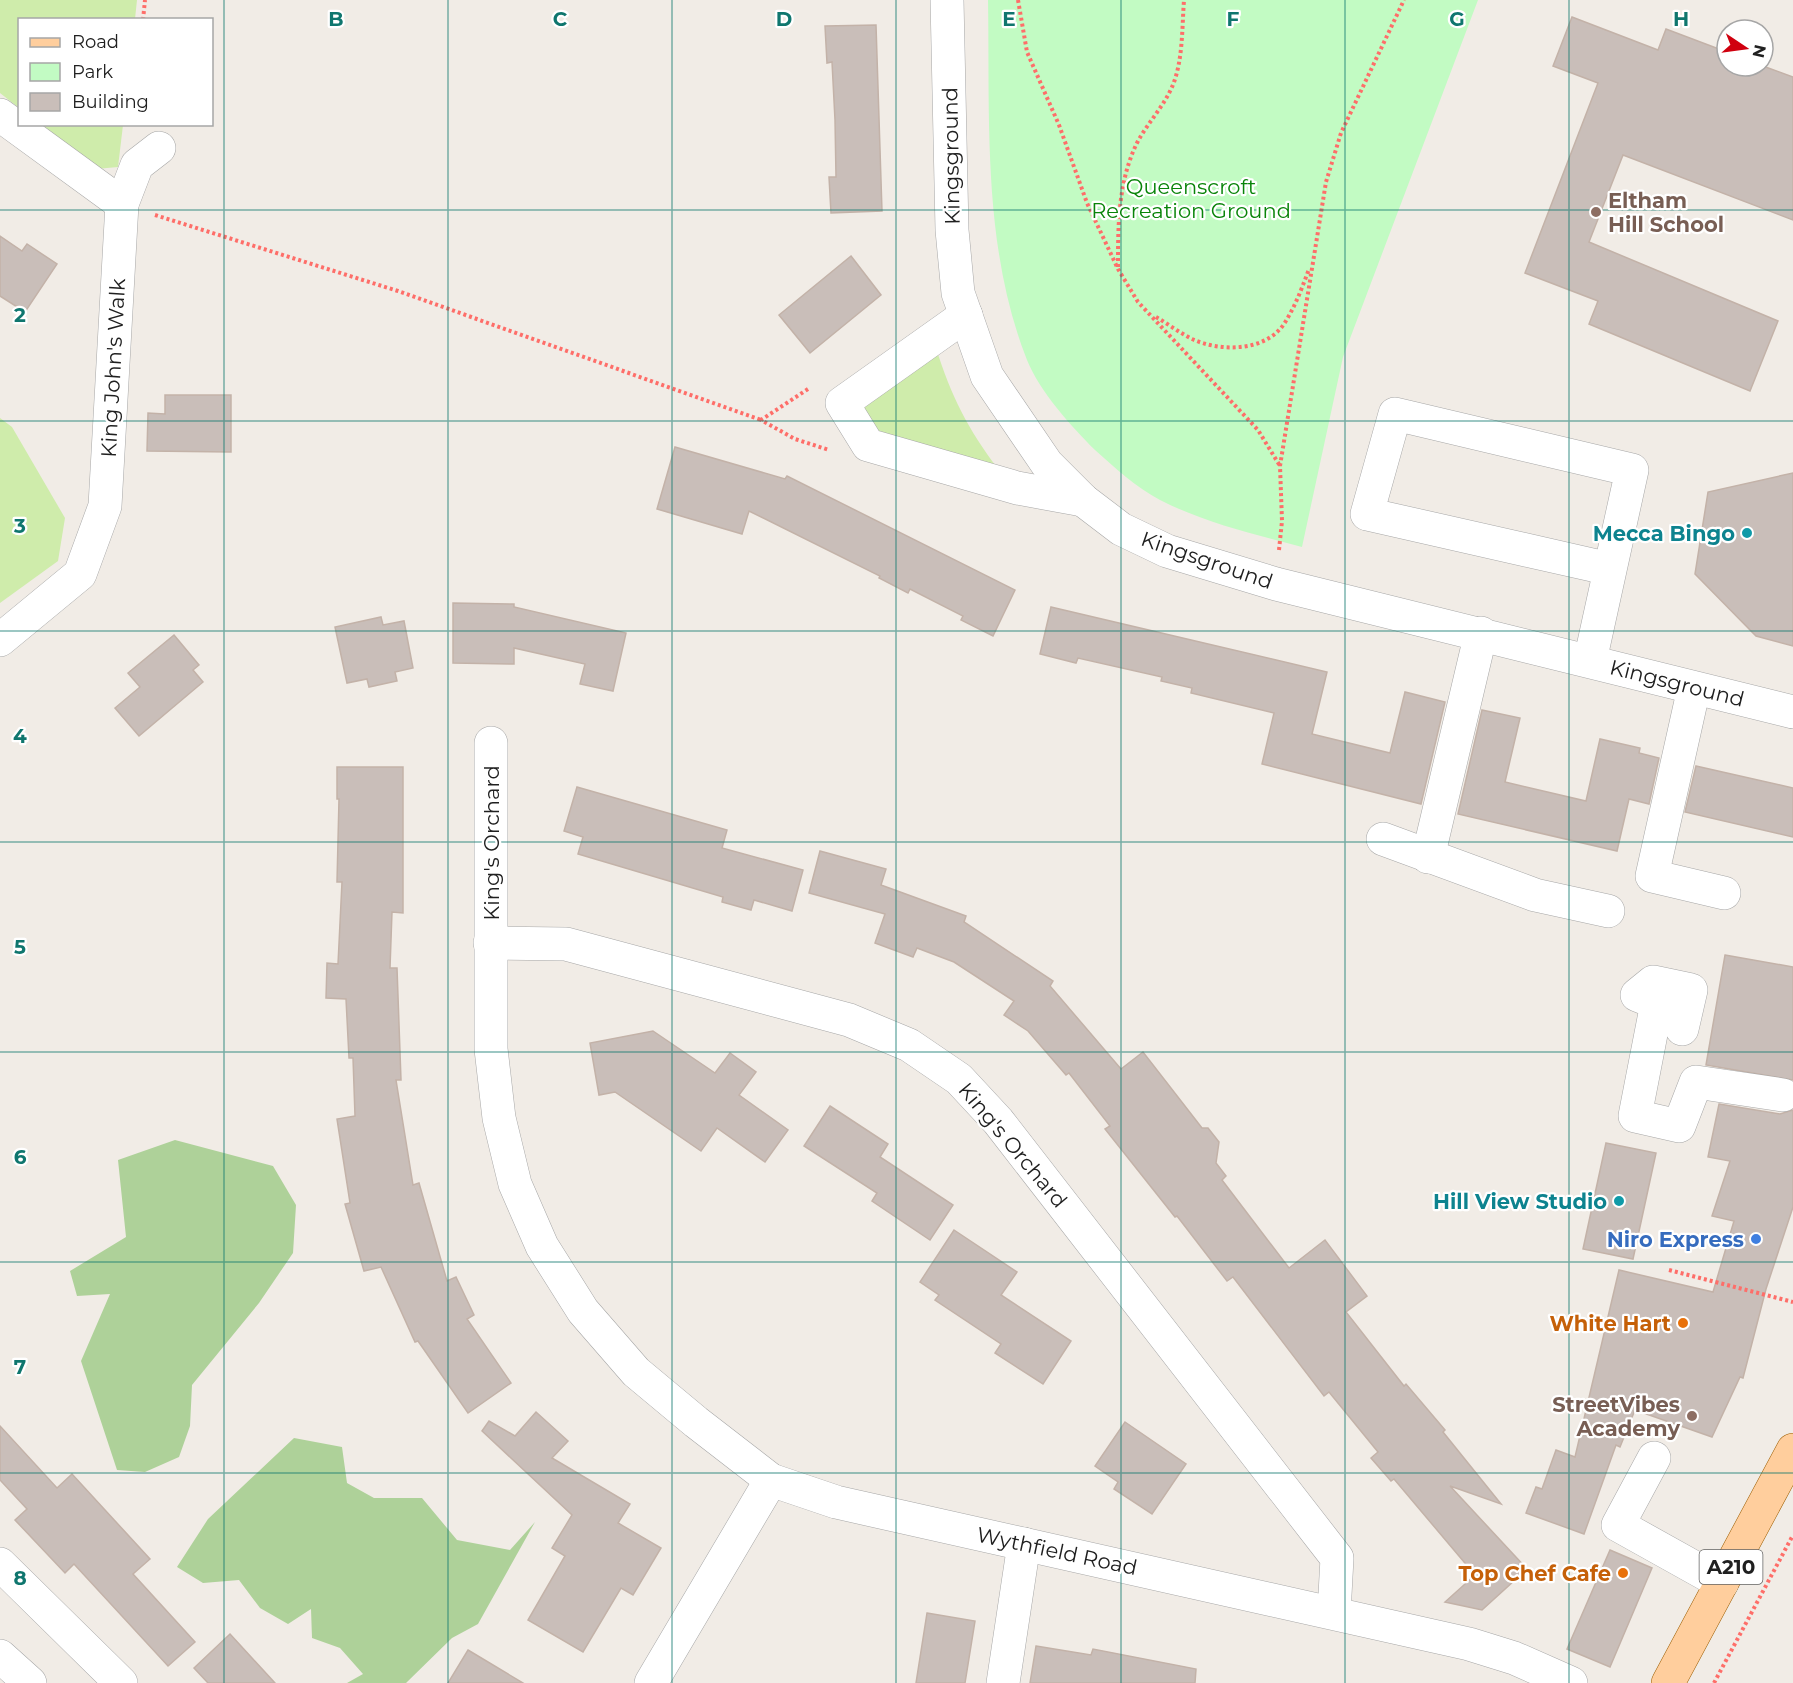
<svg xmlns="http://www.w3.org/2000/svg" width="1793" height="1683" font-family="Montserrat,sans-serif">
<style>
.grass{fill:#cfecab}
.forest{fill:#aed199}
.park{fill:#c2fbc3}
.building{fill:#c9beb9;stroke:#c3b2a8;stroke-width:1.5}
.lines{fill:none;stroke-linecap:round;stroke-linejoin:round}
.minor-casing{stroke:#a7a7a7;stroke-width:34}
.major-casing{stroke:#9c5d00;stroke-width:34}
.path{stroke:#fe6e69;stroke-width:4;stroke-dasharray:3 3;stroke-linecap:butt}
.minor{stroke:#fff;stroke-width:33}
.major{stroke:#ffce9d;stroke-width:33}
.grid{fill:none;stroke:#0f766e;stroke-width:1.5;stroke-opacity:0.55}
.education-dot{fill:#8d6e63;stroke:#fff;stroke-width:2}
.culture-dot{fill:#0f9aa8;stroke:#fff;stroke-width:2}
.shop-dot{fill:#3f7fe0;stroke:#fff;stroke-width:2}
.food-dot{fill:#e8710a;stroke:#fff;stroke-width:2}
.labels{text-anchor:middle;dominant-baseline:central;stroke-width:4.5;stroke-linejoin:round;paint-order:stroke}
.shield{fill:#fff;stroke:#636363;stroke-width:1.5}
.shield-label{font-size:20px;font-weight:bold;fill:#202020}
.street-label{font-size:21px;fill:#202020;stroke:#fff}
.park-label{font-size:21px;fill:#088409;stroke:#fff}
.education-label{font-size:21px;font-weight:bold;fill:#785e54;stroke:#fff;text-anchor:start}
.culture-label{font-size:21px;font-weight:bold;fill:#0d838f;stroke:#fff;text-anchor:end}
.shop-label{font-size:21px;font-weight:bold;fill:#366cbe;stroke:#fff;text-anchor:end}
.food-label{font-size:21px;font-weight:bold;fill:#c56008;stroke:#fff;text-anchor:end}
.grid-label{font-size:20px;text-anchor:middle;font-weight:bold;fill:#0f766e;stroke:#fff;stroke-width:4.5;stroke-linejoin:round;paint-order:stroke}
</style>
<rect width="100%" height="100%" fill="#f1ece6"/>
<g class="grass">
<polygon points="0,0 137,0 135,19 20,20 19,108 0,93"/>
<polygon points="40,125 123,125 118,167 96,169"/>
<path d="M936,348c15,48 32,81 62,121l-118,-31 -21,-34z"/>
<polygon points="0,418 12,427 65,518 58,561 0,603"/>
</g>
<g class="forest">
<polygon points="175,1140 273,1166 296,1205 293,1253 259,1303 192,1385 190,1426 179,1457 145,1472 117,1470 81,1361 110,1294 77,1296 70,1271 126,1237 118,1160"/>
<polygon points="294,1438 342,1447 347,1483 374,1498 422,1498 457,1540 510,1550 535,1522 478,1624 452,1638 406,1683 347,1683 363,1674 340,1648 312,1638 311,1609 288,1624 260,1608 239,1580 203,1583 177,1567 208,1519"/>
</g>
<path class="park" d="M988,0h490l-135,357 -41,190c-48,-13 -97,-24 -142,-47 -23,-12 -46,-33 -65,-50 -24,-24 -55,-58 -68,-90 -45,-114 -37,-240 -39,-360z"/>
<g class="building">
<polygon points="1572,17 1658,50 1666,29 1727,52 1727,66 1763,66 1793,77 1793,220 1623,155 1589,242 1778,321 1750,391 1589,324 1598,301 1525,273 1598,83 1553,66"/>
<polygon points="876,25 882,211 831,213 829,177 836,177 835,120 832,62 827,63 825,26"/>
<polygon points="0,236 22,251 27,244 57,264 25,312 0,296"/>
<polygon points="851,256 881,295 810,353 779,315"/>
<polygon points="165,395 231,395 231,452 147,451 148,413 165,414"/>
<polygon points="675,447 785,479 787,476 1015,590 993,636 961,620 963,616 910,589 908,593 879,578 880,576 749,511 742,534 657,509"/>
<polygon points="1793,473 1793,646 1756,636 1695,574 1708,492"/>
<polygon points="453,603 514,604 514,607 626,633 613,691 580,684 585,664 514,648 514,664 453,663"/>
<polygon points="1051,607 1327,672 1312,734 1390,753 1405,692 1445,702 1421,804 1262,764 1274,713 1191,693 1192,688 1161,681 1162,677 1078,658 1076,663 1040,654"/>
<polygon points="381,617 383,625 404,621 413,668 395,672 397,681 369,687 367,679 347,683 335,627"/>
<polygon points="174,635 199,665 193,670 203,682 139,736 115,708 140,687 128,673"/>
<polygon points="1482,710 1520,718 1505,782 1586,801 1600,739 1640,748 1639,753 1659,758 1649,804 1629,799 1617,851 1458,814"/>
<polygon points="1696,766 1793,788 1793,837 1685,812"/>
<polygon points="337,767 403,767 403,913 392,912 390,968 397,968 401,1080 396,1080 413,1185 419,1183 447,1281 456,1277 474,1315 467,1319 511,1383 468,1413 418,1341 415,1342 381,1267 364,1271 345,1204 350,1203 337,1119 355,1116 353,1058 349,1058 346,999 326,998 327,963 338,964 342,882 337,882 339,799 337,799"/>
<polygon points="577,787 727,830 722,848 803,870 792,911 754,900 751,910 722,902 723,897 578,854 583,837 564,831"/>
<polygon points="820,851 886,869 881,885 966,916 964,922 1053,981 1050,986 1121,1069 1143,1052 1202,1128 1208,1128 1219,1142 1216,1163 1226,1176 1222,1180 1289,1268 1325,1240 1367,1296 1346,1312 1404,1386 1406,1384 1445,1430 1443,1432 1501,1504 1450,1486 1527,1569 1482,1610 1445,1602 1475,1575 1394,1479 1391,1481 1371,1458 1378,1452 1329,1392 1324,1396 1233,1277 1227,1281 1177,1216 1175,1217 1105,1129 1110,1126 1069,1073 1066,1075 1028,1031 1004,1015 1014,1001 954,962 917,948 913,957 875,943 885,914 809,893"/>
<polygon points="1725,955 1793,967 1793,1080 1706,1065"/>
<polygon points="653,1031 715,1073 730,1053 756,1072 739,1095 788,1130 765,1162 717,1128 701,1151 615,1092 599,1095 590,1043"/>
<polygon points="1719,1104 1780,1114 1793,1110 1793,1207 1766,1289 1743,1378 1740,1377 1712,1437 1635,1410 1620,1447 1616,1445 1584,1534 1526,1513 1536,1487 1542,1489 1556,1450 1575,1457 1619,1270 1713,1292 1734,1221 1712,1216 1730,1161 1708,1157"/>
<polygon points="830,1106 888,1144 880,1157 953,1205 930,1240 872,1201 877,1193 804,1146"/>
<polygon points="1606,1143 1656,1153 1633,1259 1583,1249"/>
<polygon points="954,1230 1017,1272 1001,1295 1071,1341 1043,1384 995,1353 1001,1344 935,1300 939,1295 920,1282"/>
<polygon points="536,1412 568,1441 552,1458 630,1504 618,1523 661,1548 633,1595 621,1588 583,1652 528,1620 565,1556 552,1548 572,1515 482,1431 489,1421 515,1436"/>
<polygon points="1125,1422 1186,1464 1152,1514 1114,1489 1118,1482 1095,1466"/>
<polygon points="0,1426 57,1488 72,1474 150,1559 133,1574 195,1642 168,1666 74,1564 65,1573 15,1520 27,1509 0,1480"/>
<polygon points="1610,1550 1652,1568 1610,1667 1567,1649"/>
<polygon points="927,1613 975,1621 965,1683 916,1683"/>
<polygon points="230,1634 275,1683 208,1683 194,1668"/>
<polygon points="1036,1646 1091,1655 1093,1649 1196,1669 1195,1683 1030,1683"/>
<polygon points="468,1650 523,1683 448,1683"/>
</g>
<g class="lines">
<g class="minor-casing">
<g id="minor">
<polyline points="947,0 952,230 958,293 987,376 1047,464 1083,500 1121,529 1167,551 1276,584 1793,712"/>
<polyline points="0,115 122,204"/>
<polyline points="966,315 842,403 868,445 1017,488 1083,500"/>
<polyline points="0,640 80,574 105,506 122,204 137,165 159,148"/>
<polyline points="1590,661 1632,470 1395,414 1367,514 1610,569"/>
<polyline points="1694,688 1652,876 1724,893"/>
<polyline points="491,743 491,1049 499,1118 515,1184 542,1246 583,1311 636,1372 696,1422 771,1480 836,1502 1469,1644 1514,1658 1571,1683"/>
<polyline points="1383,839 1535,895 1608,911"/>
<polyline points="1428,857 1481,633"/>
<polyline points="490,943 566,944 849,1020 909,1045 959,1079 998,1121 1337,1558 1334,1613"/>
<polyline points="1682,1029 1691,990 1653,982 1637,995 1657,1003 1635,1116 1679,1126 1696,1082 1783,1095"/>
<polyline points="1654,1458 1618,1525 1722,1583"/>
<polyline points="0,1564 121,1683"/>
<polyline points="0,1656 30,1683"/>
<polyline points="651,1683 771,1480"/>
<polyline points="1003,1683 1024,1544"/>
</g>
</g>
<g class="major-casing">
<polyline id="major" points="1668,1683 1793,1450"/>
</g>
<g class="path">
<polyline points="1018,0 1027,52 1059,125 1087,203 1118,269 1138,302 1258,430 1280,466"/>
<polyline points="143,20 145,0"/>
<polyline points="155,215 398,291 761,420"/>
<path d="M1118,267c0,-42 0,-87 20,-126 11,-20 28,-37 36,-59 9,-25 8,-55 10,-82"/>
<path d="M1156,317c12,7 24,16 36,22 28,13 73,13 92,-15 11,-17 18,-36 25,-55"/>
<polyline points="808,389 761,420 795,439 829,450"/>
<polyline points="1279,550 1282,521 1280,466 1326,182 1341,133 1404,0"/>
<polyline points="1669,1270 1793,1302"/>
<polyline points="1714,1683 1793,1535"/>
</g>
<use href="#minor" class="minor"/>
<use href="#major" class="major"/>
</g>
<path class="grid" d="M224,0v1683M448,0v1683M672,0v1683M896,0v1683M1121,0v1683M1345,0v1683M1569,0v1683M0,210h1793M0,421h1793M0,631h1793M0,842h1793M0,1052h1793M0,1262h1793M0,1473h1793"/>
<g class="education-dot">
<circle cx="1596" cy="212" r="6"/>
<circle cx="1692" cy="1416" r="6"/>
</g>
<g class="culture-dot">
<circle cx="1747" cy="533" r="6"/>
<circle cx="1619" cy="1201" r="6"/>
</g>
<circle class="shop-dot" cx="1756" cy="1239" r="6"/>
<g class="food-dot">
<circle cx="1683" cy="1323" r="6"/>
<circle cx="1623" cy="1573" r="6"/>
</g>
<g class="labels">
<rect class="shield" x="1699.5" y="1550" width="63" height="34" rx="4.5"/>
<g class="shield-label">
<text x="1731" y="1567">A210</text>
</g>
<g class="street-label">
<text transform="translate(951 156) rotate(-91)">Kingsground</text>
<text transform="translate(113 368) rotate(-87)">King John's Walk</text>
<text transform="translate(1207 560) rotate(19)">Kingsground</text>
<text transform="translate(1677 683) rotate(14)">Kingsground</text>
<text transform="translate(491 843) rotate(-90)">King's Orchard</text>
<text transform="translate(1013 1145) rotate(50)">King's Orchard</text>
<text transform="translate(1057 1551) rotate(12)">Wythfield Road</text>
</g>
<g class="park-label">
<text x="1191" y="186">Queenscroft<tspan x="1191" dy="24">Recreation Ground</tspan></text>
</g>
<g class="education-label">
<text x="1608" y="200">Eltham<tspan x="1608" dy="24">Hill School</tspan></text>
<text x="1680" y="1404" text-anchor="end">StreetVibes<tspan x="1680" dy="24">Academy</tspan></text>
</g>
<g class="culture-label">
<text x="1735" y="533">Mecca Bingo</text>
<text x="1607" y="1201">Hill View Studio</text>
</g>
<g class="shop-label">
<text x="1744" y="1239">Niro Express</text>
</g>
<g class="food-label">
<text x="1671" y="1323">White Hart</text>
<text x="1611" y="1573">Top Chef Cafe</text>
</g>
</g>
<g class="grid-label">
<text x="336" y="26">B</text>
<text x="560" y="26">C</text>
<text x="784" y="26">D</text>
<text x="1009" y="26">E</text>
<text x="1233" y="26">F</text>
<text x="1457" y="26">G</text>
<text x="1681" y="26">H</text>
<text x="20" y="322">2</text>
<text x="20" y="533">3</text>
<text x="20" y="743">4</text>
<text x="20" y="954">5</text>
<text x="20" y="1164">6</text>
<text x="20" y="1374">7</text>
<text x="20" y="1585">8</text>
</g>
<rect x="18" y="18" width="195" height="108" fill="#ffffff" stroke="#a6a6a6" stroke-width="1.5"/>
<rect x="30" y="38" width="30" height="9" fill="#ffce9d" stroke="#a6a6a6" stroke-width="1.5"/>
<text x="72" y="48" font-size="18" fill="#202020">Road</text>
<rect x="30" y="63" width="30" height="18" fill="#c2fbc3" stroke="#a6a6a6" stroke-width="1.5"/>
<text x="72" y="78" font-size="18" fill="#202020">Park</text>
<rect x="30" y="93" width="30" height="18" fill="#c9beb9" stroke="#a6a6a6" stroke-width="1.5"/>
<text x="72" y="108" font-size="18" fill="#202020">Building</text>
<g transform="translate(1745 48) rotate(103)"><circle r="28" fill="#ffffff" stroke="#a6a6a6" stroke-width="1.5"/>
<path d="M0-4.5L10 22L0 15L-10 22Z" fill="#d0000f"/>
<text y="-9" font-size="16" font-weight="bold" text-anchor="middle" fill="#202020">N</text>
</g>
</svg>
